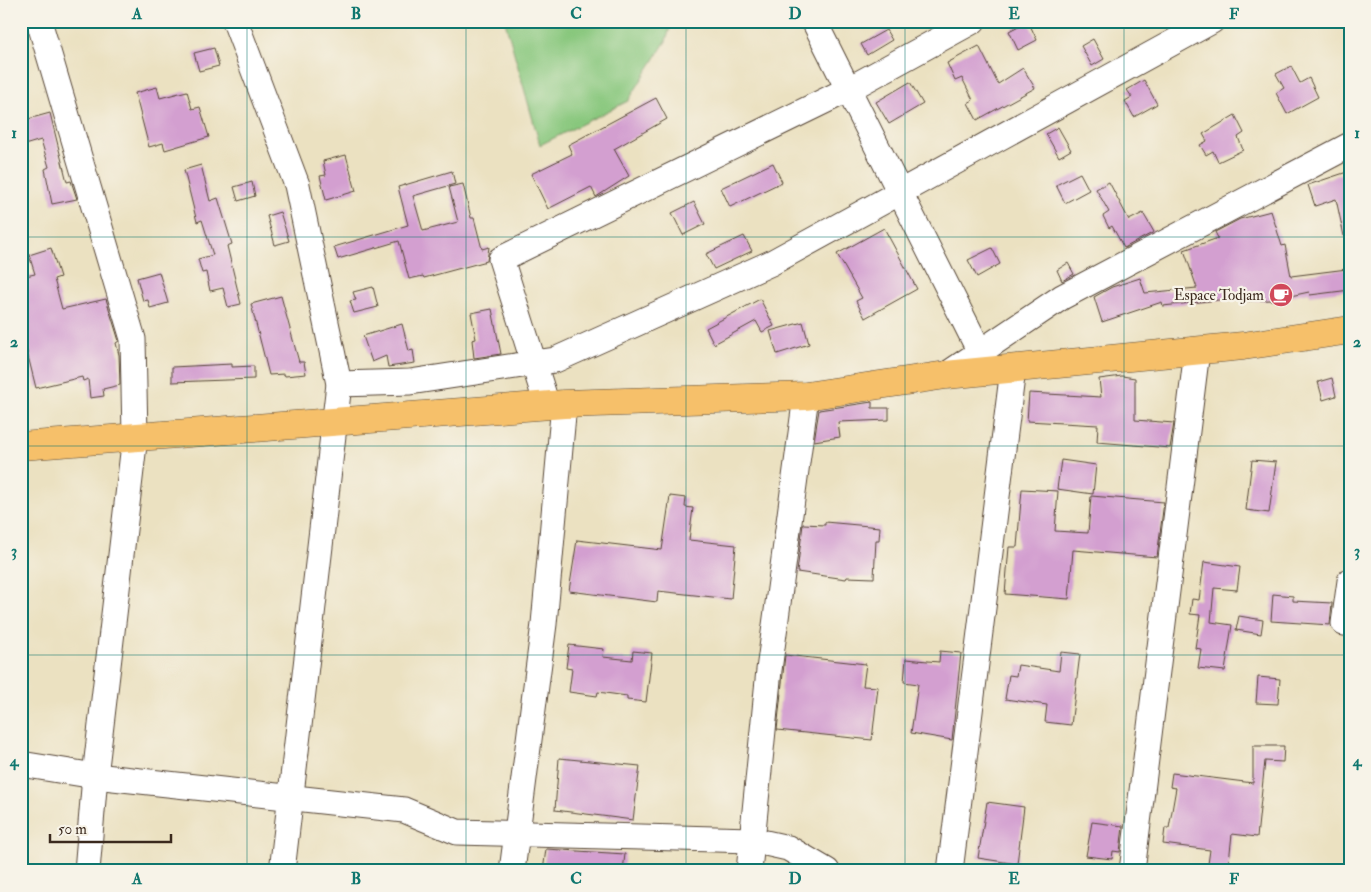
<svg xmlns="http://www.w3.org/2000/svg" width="1371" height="892" font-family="'IM FELL Double Pica',serif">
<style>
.green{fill:#88c77d;stroke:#62784e}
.building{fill:#d39fd0}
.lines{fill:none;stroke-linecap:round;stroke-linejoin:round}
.minor-casing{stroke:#554536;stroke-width:27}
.major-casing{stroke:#554536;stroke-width:29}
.minor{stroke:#fff;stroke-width:25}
.major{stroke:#f6c06b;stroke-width:28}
.grid{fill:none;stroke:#0f766e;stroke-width:1;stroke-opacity:0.55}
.labels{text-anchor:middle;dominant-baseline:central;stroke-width:4.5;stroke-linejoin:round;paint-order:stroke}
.poi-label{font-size:15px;fill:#3b2a1e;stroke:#f7f3e8;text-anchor:end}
.neatline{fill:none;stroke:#0f766e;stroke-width:2}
.grid-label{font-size:16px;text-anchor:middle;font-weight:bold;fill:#0f766e}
</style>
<rect width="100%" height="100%" fill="#f7f3e8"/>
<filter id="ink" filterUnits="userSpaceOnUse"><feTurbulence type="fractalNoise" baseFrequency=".02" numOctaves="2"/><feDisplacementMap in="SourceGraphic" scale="10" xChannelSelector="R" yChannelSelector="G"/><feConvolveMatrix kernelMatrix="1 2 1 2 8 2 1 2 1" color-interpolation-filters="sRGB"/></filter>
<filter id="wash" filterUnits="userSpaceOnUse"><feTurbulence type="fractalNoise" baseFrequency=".0096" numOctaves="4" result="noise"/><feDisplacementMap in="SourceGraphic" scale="20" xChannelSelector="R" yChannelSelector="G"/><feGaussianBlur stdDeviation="1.12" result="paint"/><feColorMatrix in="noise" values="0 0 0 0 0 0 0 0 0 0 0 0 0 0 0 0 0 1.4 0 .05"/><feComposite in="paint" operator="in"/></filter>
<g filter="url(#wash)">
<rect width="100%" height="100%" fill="#ebe1c1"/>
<polygon class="green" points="505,21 672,21 666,41 628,101 540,145"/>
<g id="blocks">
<g class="building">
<polygon points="1028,21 1037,40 1018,50 1009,31"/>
<polygon points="886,30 892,40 867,55 861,44"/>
<polygon points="1093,39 1104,59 1092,66 1081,46"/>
<polygon points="979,46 998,84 1023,68 1035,88 977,120 968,103 973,100 962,78 955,81 947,63"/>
<polygon points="214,48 219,66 199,71 194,53"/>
<polygon points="1291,66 1300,83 1309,78 1318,97 1287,114 1276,93 1284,88 1276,74"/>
<polygon points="1144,80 1157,104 1134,117 1125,101 1132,97 1127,90"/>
<polygon points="910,82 923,104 889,124 876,102"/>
<polygon points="157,87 160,98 187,91 192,109 200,107 209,137 165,150 163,143 149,147 135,93"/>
<polygon points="656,98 667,119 614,149 629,176 596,197 591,187 548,209 531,174 572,154 568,145"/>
<polygon points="50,113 67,182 71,181 77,199 52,204 45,169 49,167 41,140 21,146 21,121"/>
<polygon points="1235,115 1244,133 1238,137 1243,150 1218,162 1213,151 1206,155 1200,145 1207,141 1203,134"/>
<polygon points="1058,127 1071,150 1059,157 1046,134"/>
<polygon points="346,155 356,191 326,200 320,176 326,175 323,161"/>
<polygon points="773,163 782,182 730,207 721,188"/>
<polygon points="201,165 210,201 218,198 232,244 227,246 241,304 228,307 223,288 210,291 206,272 202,273 198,259 213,255 202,220 197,222 184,170"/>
<polygon points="452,171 455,184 413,196 423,231 458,222 449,187 463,184 471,218 474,218 482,249 489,247 487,261 424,278 423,276 409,279 399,241 338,259 334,247 408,225 398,187"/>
<polygon points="1350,171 1350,236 1344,236 1336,199 1315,206 1308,185"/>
<polygon points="1080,173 1089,190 1065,203 1056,185"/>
<polygon points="252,182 255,196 238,201 234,187"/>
<polygon points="1109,182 1129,220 1143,213 1154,232 1124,248 1112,226 1109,228 1103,216 1109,212 1096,189"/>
<polygon points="694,202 705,224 683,235 672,213"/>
<polygon points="1271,211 1282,246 1285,245 1291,276 1347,269 1350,290 1310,295 1309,292 1272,300 1246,301 1246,297 1163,306 1162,302 1102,322 1094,297 1112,287 1140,278 1145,293 1197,288 1184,250 1218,238 1215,232 1240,219"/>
<polygon points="280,212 289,241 275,245 267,216"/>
<polygon points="884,228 917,289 865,318 856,301 862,298 837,254"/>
<polygon points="744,236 752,251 714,269 706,254"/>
<polygon points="51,248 60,277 54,279 62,309 106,299 119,341 116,343 119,355 120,385 103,389 104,396 90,398 88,379 83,381 82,377 36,388 21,328 21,277 35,274 29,255"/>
<polygon points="992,248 1000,264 977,277 968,260"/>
<polygon points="1068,263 1074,274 1062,281 1057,270"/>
<polygon points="159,272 168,303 150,308 148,300 143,301 137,278"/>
<polygon points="373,287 378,307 354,313 350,301 356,300 353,292"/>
<polygon points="281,296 299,362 304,362 306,374 285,376 284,374 269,375 251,304"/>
<polygon points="760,299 774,326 762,332 756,321 714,344 706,328"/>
<polygon points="492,309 501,354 474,358 472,340 476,339 471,313"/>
<polygon points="803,322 809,344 777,354 770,331"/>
<polygon points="402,324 409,351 413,350 415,363 388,367 386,356 372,362 363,336"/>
<polygon points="232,364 232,367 254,366 254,379 172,382 172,367"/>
<polygon points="1122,376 1135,378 1135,420 1174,423 1170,448 1097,442 1098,425 1027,421 1029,393 1101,397 1099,379"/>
<polygon points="1332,378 1336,396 1323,400 1318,382"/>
<polygon points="872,402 872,408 889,408 889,420 838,422 840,437 814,441 819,410"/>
<polygon points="1061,460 1096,465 1093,494 1057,489"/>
<polygon points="1252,460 1276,462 1269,513 1246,510"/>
<polygon points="1022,489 1058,491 1055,531 1088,533 1091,496 1164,502 1157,557 1073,550 1069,599 1005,594 1009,547 1017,547"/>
<polygon points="670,496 686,498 685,507 693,508 689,540 736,545 731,599 658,591 657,602 569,591 577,540 662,550"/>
<polygon points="825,522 880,527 879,540 876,540 874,578 847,577 846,579 797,572 803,524 825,525"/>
<polygon points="1204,562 1240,567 1237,590 1214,588 1211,622 1232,625 1225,671 1198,668 1201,649 1195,648 1200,615 1190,614 1192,599 1199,600"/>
<polygon points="1273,594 1293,596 1293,601 1332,603 1330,625 1271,621"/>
<polygon points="1239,616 1263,620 1261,634 1236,630"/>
<polygon points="569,645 604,649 603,657 632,660 633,651 652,653 646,702 627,700 627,696 598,692 597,696 569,692 572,669 566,668"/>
<polygon points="940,651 961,653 952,740 911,733 918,684 904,682 906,659 939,662"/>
<polygon points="1061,652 1080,654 1071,725 1045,722 1047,705 1005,699 1009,675 1016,676 1018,665 1059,671"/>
<polygon points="785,655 866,664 863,686 878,687 872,740 777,730"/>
<polygon points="1258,677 1280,679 1278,704 1256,703"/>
<polygon points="1253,746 1284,746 1283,762 1265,761 1257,837 1232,834 1228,871 1207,871 1210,850 1163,844 1165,828 1169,828 1176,788 1170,787 1172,773 1253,783"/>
<polygon points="559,758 640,766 633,820 555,810"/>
<polygon points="987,802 1024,807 1017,864 978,858"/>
<polygon points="1092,822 1123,826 1120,852 1113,851 1112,859 1086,856"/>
<polygon points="546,849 625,854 623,871 543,871"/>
</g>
</g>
</g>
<g filter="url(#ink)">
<use href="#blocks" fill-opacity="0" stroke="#554536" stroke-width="1"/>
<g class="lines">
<g class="minor-casing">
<g id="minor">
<polyline points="39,21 133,339 135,436 95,776 87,871"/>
<polyline points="235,21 297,185 339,384 282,871"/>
<polyline points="814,21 980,352"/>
<polyline points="946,375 1062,297 1350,145"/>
<polyline points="339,384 410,382 555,360 771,263 1212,21"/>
<polyline points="547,405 501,259 849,89 973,21"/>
<polyline points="1350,581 1344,623 1350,624"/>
<polyline points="21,764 95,776 404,810 457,832 752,840 788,848 827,871"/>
<polyline points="512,871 544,624 564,404"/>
<polyline points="749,871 769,670 806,396"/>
<polyline points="950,871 1013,369"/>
<polyline points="1132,871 1197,351"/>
</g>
</g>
<g class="major-casing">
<polyline id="major" points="21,446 564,404 806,396 946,375 1243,346 1350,330"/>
</g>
<use href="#minor" class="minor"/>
<use href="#major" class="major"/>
</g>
</g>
<path class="grid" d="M247,21v850M466,21v850M686,21v850M905,21v850M1124,21v850M21,237h1329M21,446h1329M21,655h1329"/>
<defs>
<g id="cafe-disc" transform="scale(1.25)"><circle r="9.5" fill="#d1495b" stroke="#f7f3e8"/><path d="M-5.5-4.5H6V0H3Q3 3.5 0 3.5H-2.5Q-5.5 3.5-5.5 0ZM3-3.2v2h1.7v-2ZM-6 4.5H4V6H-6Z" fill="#fff"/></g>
</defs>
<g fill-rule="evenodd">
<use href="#cafe-disc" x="1281" y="295"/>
</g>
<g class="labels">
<g class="poi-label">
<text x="1264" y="295">Espace Todjam</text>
</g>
</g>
<rect width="1371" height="892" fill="none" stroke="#f7f3e8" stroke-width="55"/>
<path d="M50 834v8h121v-8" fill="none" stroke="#3b2a1e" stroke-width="2.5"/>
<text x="58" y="834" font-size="15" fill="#3b2a1e" stroke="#f7f3e8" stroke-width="4" paint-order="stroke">50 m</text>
<rect x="28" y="28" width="1316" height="836" class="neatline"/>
<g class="grid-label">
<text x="137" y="19">A</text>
<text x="356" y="19">B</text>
<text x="576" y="19">C</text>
<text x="795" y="19">D</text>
<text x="1014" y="19">E</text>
<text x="1234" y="19">F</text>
<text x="14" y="138">1</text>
<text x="1357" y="138">1</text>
<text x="14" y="347">2</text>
<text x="1357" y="347">2</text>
<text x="14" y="556">3</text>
<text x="1357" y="556">3</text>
<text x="14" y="766">4</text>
<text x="1357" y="766">4</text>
<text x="137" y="884">A</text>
<text x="356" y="884">B</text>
<text x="576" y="884">C</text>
<text x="795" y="884">D</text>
<text x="1014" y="884">E</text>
<text x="1234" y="884">F</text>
</g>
</svg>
